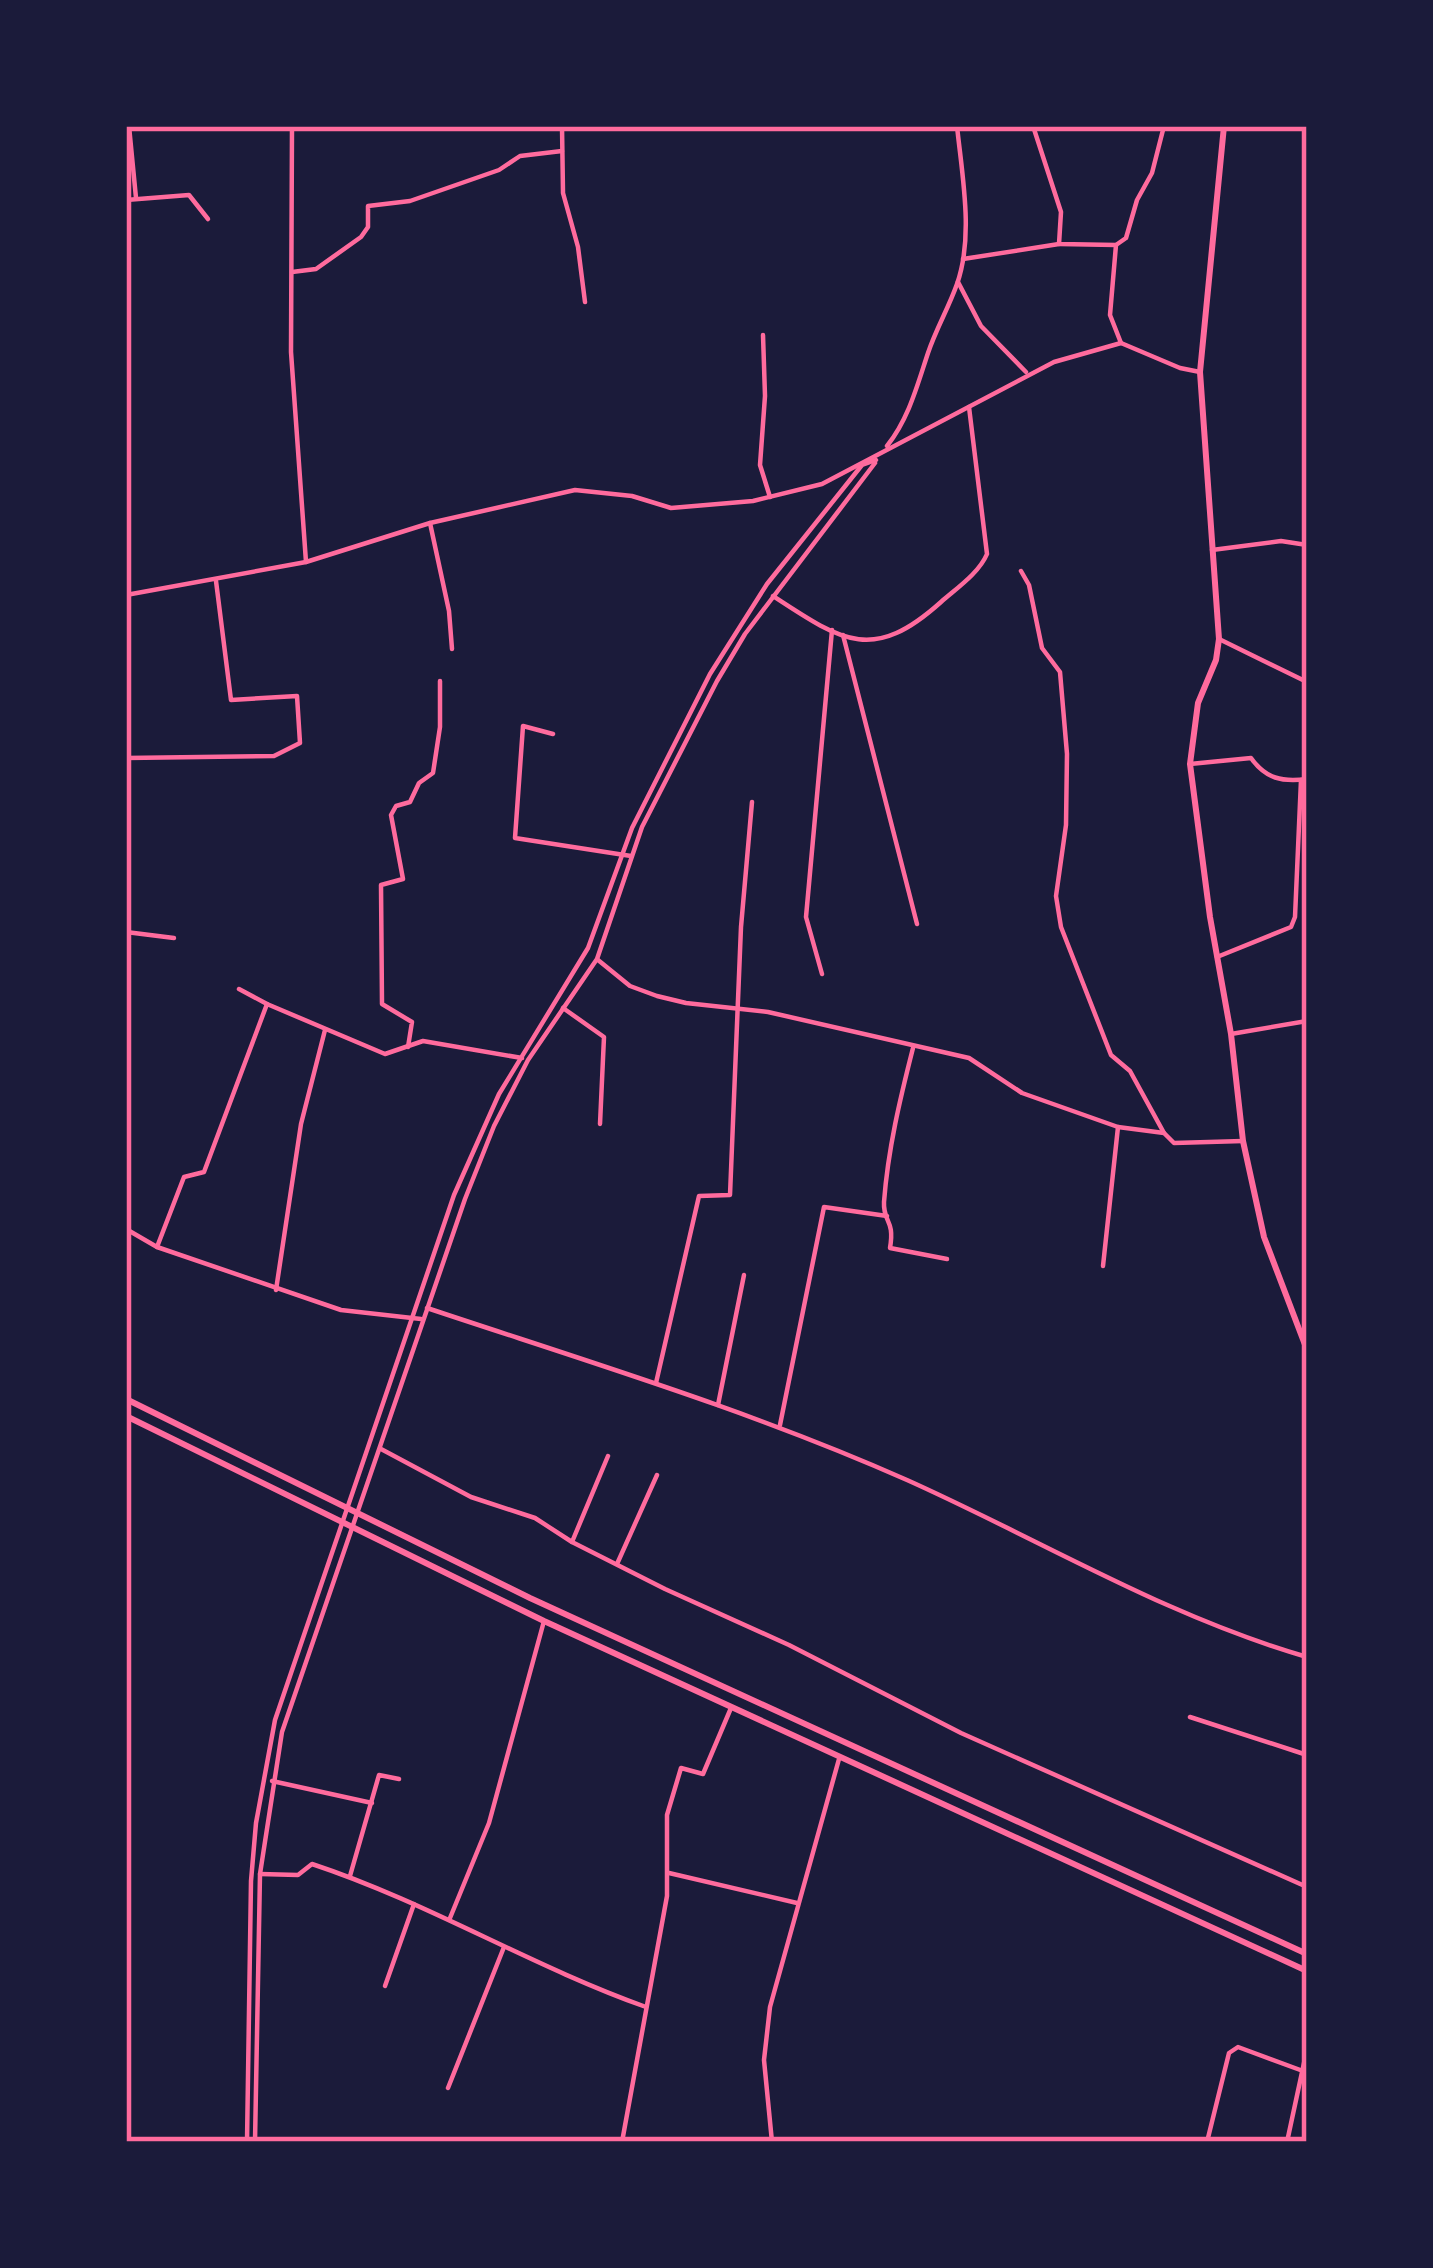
<svg xmlns="http://www.w3.org/2000/svg" width="1433" height="2268" font-family="Commissioner,sans-serif">
<style>
.lines{fill:none;stroke-linecap:round;stroke-linejoin:round}
.minor{stroke:#ff6b9d;stroke-width:4.5}
.tertiary{stroke:#ff6b9d;stroke-width:4.5}
.secondary{stroke:#ff6b9d;stroke-width:6}
.trunk{stroke:#ff6b9d;stroke-width:6}
.neatline{fill:none;stroke:#ff6b9d;stroke-width:4.5}
</style>
<rect width="100%" height="100%" fill="#1b1b3a"/>
<g class="lines">
<g class="minor">
<polyline points="129,126 136,198"/>
<polyline points="292,126 291,352 306,562"/>
<polyline points="562,126 563,193 578,247 585,302"/>
<polyline points="839,126 928,126"/>
<polyline points="1033,126 1061,212 1059,244 1116,245"/>
<polyline points="798,127 829,126"/>
<polyline points="126,200 189,195 208,219"/>
<polyline points="963,259 1059,244"/>
<polyline points="292,272 316,269 361,237 368,227 368,206 410,201 499,170 520,156 562,151"/>
<polyline points="958,282 981,326 1026,372"/>
<polyline points="763,335 765,396 760,465 770,497"/>
<polyline points="1121,343 1180,368 1200,372"/>
<path d="M887,446c22,-28 30,-60 41,-93 8,-24 21,-46 29,-69 17,-48 5,-109 0,-158"/>
<polyline points="430,523 449,611 452,649"/>
<polyline points="1212,550 1281,541 1307,545"/>
<polyline points="1021,571 1029,585 1042,648 1060,672 1067,754 1066,825 1056,896 1061,927 1111,1055 1130,1071 1164,1133"/>
<polyline points="126,595 306,562 430,523 575,490 632,496 671,508 753,501 822,484 1054,362 1121,343 1110,315 1116,245 1126,238 1137,200 1152,173 1164,126"/>
<path d="M773,596c70,46 100,67 168,6 16,-14 38,-29 46,-48l-18,-147"/>
<polyline points="843,635 917,924"/>
<polyline points="1219,639 1307,682"/>
<polyline points="553,734 523,726 515,838 631,856"/>
<polyline points="126,758 274,756 300,743 297,696 231,700 216,581"/>
<path d="M1190,764l61,-6c15,21 31,24 56,21"/>
<polyline points="126,932 174,938"/>
<polyline points="1217,957 1291,927 1295,917 1301,780"/>
<polyline points="598,960 630,986 657,996 686,1003 768,1012 969,1058 1022,1093 1118,1127 1164,1133 1174,1143 1243,1141"/>
<polyline points="822,974 806,917 832,630"/>
<polyline points="239,989 267,1004"/>
<polyline points="563,1008 604,1037 600,1124"/>
<polyline points="1231,1034 1307,1021"/>
<polyline points="408,1047 412,1022 382,1004 381,885 403,879 391,815 396,806 410,802 419,783 433,773 440,727 440,681"/>
<path d="M913,1048c-13,51 -25,101 -29,154 -1,21 11,17 6,46l57,11"/>
<polyline points="157,1247 184,1177 204,1172 267,1004 385,1054 423,1041 522,1058"/>
<polyline points="1103,1266 1118,1127"/>
<polyline points="276,1290 301,1124 325,1030"/>
<path d="M427,1308c162,54 325,103 480,172 134,60 258,136 400,177"/>
<polyline points="656,1383 699,1196 730,1195 741,927 752,802"/>
<polyline points="718,1405 744,1275"/>
<polyline points="780,1425 824,1207 887,1216"/>
<polyline points="381,1449 471,1497 535,1518 572,1542 665,1589 789,1645 961,1733 1307,1887"/>
<polyline points="572,1542 608,1456"/>
<polyline points="617,1564 657,1475"/>
<polyline points="1190,1717 1307,1755"/>
<polyline points="272,1781 372,1803"/>
<polyline points="669,1873 797,1903"/>
<path d="M260,1874l38,1 14,-11c115,38 219,102 334,143"/>
<polyline points="350,1876 379,1775 399,1779"/>
<polyline points="450,1918 489,1823 544,1621"/>
<polyline points="385,1986 414,1904"/>
<polyline points="448,2088 504,1947"/>
<polyline points="622,2142 667,1896 667,1815 681,1768 703,1774 731,1708"/>
<polyline points="772,2142 764,2060 770,2007 839,1759"/>
<polyline points="1207,2142 1229,2053 1238,2047 1303,2071"/>
<polyline points="1287,2142 1307,2049"/>
</g>
<g class="tertiary">
<polyline points="126,1229 157,1247 341,1310 421,1319"/>
<polyline points="247,2142 251,1881 256,1823 275,1720 454,1195 499,1094 588,948 632,828 710,674 767,584 862,465 876,460"/>
<polyline points="255,2142 260,1874 282,1732 465,1199 494,1126 528,1060 597,959 642,827 717,681 745,634 875,463"/>
</g>
<polyline class="secondary" points="1224,126 1200,372 1219,639 1216,660 1198,703 1190,764 1210,917 1231,1034 1243,1141 1264,1237 1307,1350"/>
<g class="trunk">
<polyline points="126,1399 530,1598 1307,1954"/>
<polyline points="126,1416 544,1621 1307,1971"/>
</g>
</g>
<rect width="1433" height="2268" fill="none" stroke="#1b1b3a" stroke-width="258"/>
<rect x="129" y="129" width="1175" height="2010" class="neatline"/>
</svg>
